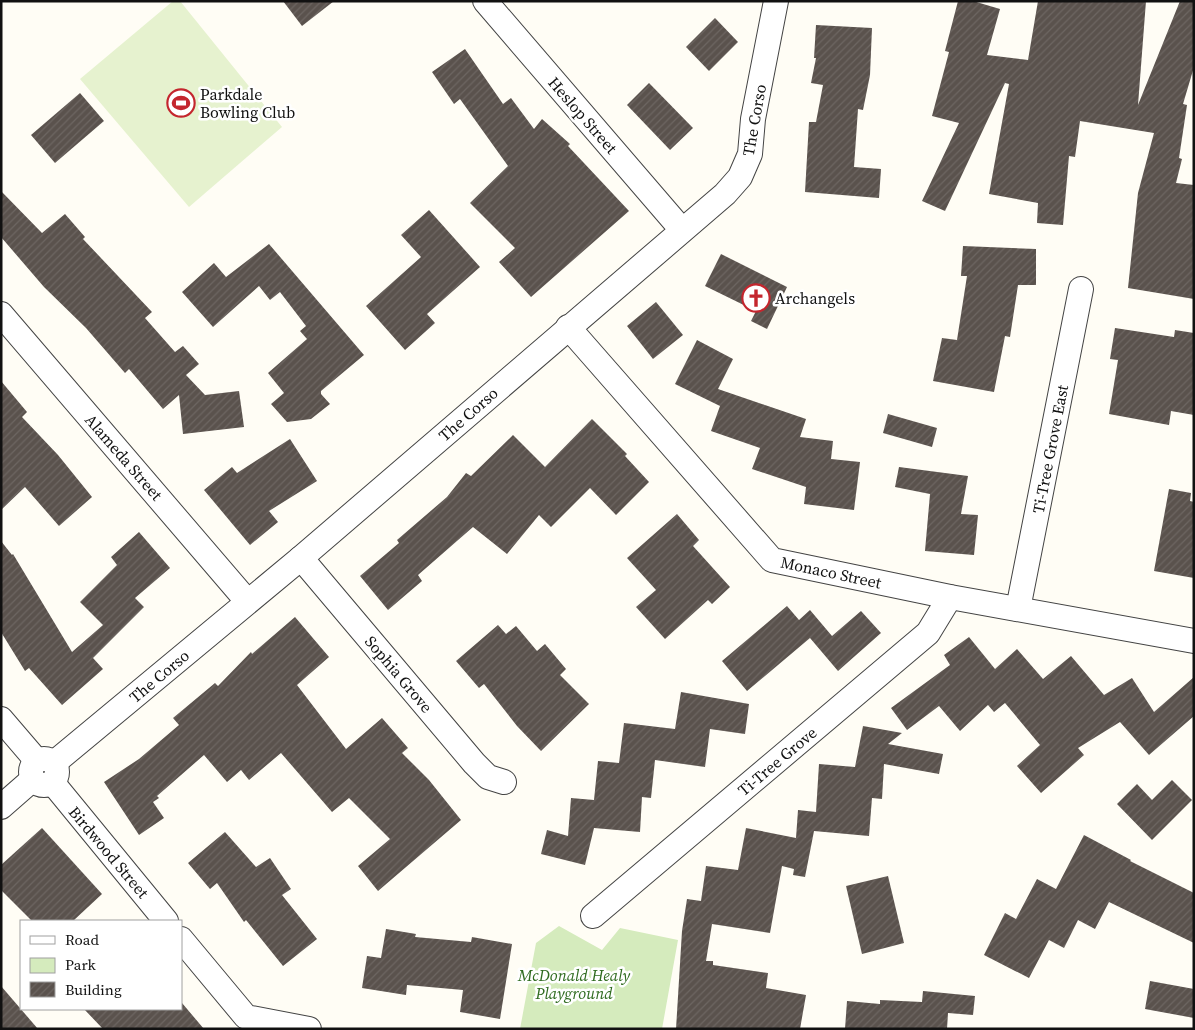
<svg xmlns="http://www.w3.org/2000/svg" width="1195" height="1030" font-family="'Source Serif 4',serif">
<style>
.park{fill:#d5ebbd}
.pitch{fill:#e6f2cf}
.building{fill:url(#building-hatch)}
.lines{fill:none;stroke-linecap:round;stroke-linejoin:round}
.minor-casing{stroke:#444;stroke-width:26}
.minor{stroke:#fff;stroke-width:24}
.labels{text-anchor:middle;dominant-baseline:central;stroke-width:5;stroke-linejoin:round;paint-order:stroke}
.poi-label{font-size:16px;fill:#111;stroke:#fff;text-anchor:start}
.street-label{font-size:16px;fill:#111;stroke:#fff}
.park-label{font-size:16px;font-style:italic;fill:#2f6b1f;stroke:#fff}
</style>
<defs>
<pattern id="building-hatch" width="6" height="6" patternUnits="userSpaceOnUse" patternTransform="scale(1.25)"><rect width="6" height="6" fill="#5a524d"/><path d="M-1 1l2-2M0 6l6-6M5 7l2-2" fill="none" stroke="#6d6662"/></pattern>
</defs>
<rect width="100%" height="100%" fill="#fffdf5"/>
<polygon class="park" points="559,926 602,950 620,928 678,940 662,1029 520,1029 536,943"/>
<polygon class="pitch" points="173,1 180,1 282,127 189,207 80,79"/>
<g class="building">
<polygon points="283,1 334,1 302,26"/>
<polygon points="958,1 973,1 1000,9 987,55 1028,60 1038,1 1146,1 1138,105 1180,1 1194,1 1194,67 1183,104 1187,105 1179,158 1182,159 1176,183 1194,185 1194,299 1128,288 1138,193 1154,133 1080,121 1075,157 1069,156 1063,225 1037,223 1038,203 989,194 1009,84 1005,83 945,211 922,201 959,123 932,116 949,52 945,51"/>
<polygon points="715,18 738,42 709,71 686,47"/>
<polygon points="816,25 872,28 870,75 863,110 858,109 854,167 881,169 879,198 805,192 809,122 816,122 823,85 811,83 816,58 814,58"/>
<polygon points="465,49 503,104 511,98 534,129 542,119 570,144 568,146 629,211 531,297 499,262 515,248 470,203 508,166 460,99 454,104 432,72"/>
<polygon points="649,83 693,128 670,150 627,105"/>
<polygon points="80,93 104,121 55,163 31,135"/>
<polygon points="1,191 42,233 65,214 85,237 83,239 152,312 145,318 175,352 183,346 199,364 186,375 205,395 239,391 244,427 183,434 179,395 163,409 129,369 125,373 86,328 44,287 1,237"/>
<polygon points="429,210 480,267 427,314 435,323 405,350 366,306 421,257 401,235"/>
<polygon points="269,244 364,355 321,391 321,394 330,404 311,419 287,422 271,404 284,393 268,373 307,339 300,331 306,326 280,292 270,300 259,286 213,327 182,292 214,263 226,277"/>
<polygon points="963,246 1036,249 1036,285 1018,285 1010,337 1005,336 994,392 933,381 942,338 957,340 967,276 961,276"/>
<polygon points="721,254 787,287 767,329 751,321 756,311 705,286"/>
<polygon points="656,302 683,335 653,359 627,326"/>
<polygon points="1115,328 1174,337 1175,330 1194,333 1194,415 1171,411 1169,425 1109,414 1118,360 1110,359"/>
<polygon points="697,340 733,359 718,389 806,419 800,437 833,441 831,459 860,462 854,510 804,504 806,487 752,469 760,448 711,431 720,406 675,384"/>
<polygon points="1,381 27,412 22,417 58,455 92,497 59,526 25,487 1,510"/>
<polygon points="888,414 937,428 932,447 883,433"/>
<polygon points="592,419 627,454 625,456 649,482 616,515 590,488 551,527 539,515 507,554 473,527 418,575 422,581 388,610 360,576 399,543 397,540 447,497 466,473 471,476 513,435 545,467"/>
<polygon points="290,439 317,481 269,511 278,522 250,545 204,490 232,467 237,473"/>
<polygon points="899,467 968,476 961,514 978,515 974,555 925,551 930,494 895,487"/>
<polygon points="1169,489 1191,493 1190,501 1194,502 1194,578 1154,571"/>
<polygon points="677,514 699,540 693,546 730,587 712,604 708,600 665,639 636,607 656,590 627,558"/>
<polygon points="139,532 170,568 135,598 144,607 93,658 103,669 62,705 29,668 25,671 1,632 1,541 12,555 13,554 72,652 103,625 80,602 117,565 111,557"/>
<polygon points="787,606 799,620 810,610 832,636 861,611 881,633 838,671 810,638 747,691 722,661"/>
<polygon points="295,617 329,657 297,685 346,749 382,718 408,748 402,753 429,780 461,820 378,891 358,866 390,839 349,798 332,812 281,753 249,780 241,770 227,782 204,755 157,796 159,798 153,802 164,818 139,835 104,782 139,759 179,725 173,718 215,683 218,686 251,652 252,654"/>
<polygon points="498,625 506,634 516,626 537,651 545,644 566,669 560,675 589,704 541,751 517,726 484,684 479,688 456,661"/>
<polygon points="969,637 995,669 1017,649 1043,679 1071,656 1104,695 1132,678 1154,712 1194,677 1194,716 1149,755 1120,722 1078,748 1084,755 1041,793 1017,766 1040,745 1005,703 994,712 988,705 960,731 939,706 907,730 891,708 950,665 944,655"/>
<polygon points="681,692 749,704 745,734 710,729 705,767 655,760 651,798 642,797 640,832 594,828 585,865 541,854 547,830 568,836 571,798 594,800 598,761 619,763 624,723 675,729"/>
<polygon points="863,726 902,733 888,744 943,754 939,774 884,764 882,799 872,798 869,836 814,831 805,877 793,875 794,869 782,866 770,933 712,924 706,961 713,961 713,965 768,973 766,988 806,995 800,1029 676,1029 682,931 687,899 701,901 706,866 738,870 746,828 796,838 798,810 816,812 819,764 855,767"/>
<polygon points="1172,780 1192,800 1152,840 1117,804 1137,784 1152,800"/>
<polygon points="42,828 102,894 73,921 32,921 1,890 1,865"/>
<polygon points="225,832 256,867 270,858 291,889 282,895 317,939 283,966 246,920 244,922 217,883 210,889 188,863"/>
<polygon points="1084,835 1131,860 1130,861 1194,893 1194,943 1109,902 1095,929 1078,920 1064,948 1049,940 1029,978 984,955 1005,913 1016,919 1037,879 1056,889"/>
<polygon points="888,876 904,943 862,954 846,886"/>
<polygon points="386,929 416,934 415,937 471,942 472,937 512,944 500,1019 460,1012 463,990 407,985 406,995 362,988 367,956 381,958"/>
<polygon points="1150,981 1194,989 1194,1018 1145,1009"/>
<polygon points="1,986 38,1029 1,1029"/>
<polygon points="923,991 975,996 973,1015 948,1013 947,1029 845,1029 847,1001 880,1004 880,1000 922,1002"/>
<polygon points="182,1003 204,1029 103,1029 84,1009 181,1009"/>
</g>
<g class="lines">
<g class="minor-casing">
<g id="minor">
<polyline points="485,1 682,230"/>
<polyline points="1,314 247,601"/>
<polyline points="568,327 772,560 950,597 1194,641"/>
<polyline points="301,558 474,763 488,777 504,782"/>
<polyline points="1018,609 1081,289"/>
<polyline points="1,719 37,761"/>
<circle cx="44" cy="772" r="13"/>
<polyline points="54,763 301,558 725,194 740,177 750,154 753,119 776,1"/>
<polyline points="52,782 166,921"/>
<polyline points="1,807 33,779"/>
<polyline points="593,916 928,633 950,597"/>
<polyline points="181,939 246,1017 309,1029"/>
</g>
</g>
<use href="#minor" class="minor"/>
</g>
<defs>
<g id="stadium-ring" transform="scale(1.4375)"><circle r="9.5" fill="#fff" stroke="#c4262e" stroke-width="1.5"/><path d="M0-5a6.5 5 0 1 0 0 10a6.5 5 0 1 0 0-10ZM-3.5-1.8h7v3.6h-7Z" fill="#c4262e"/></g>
<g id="church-ring" transform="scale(1.4375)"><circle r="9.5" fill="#fff" stroke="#c4262e" stroke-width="1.5"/><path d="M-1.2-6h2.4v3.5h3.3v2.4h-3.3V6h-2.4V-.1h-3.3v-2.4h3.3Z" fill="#c4262e"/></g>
</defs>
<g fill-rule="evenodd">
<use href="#stadium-ring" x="181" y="103"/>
<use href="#church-ring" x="756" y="298"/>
</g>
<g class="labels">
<g class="poi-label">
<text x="200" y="94">Parkdale<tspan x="200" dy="18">Bowling Club</tspan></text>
<text x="775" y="298">Archangels</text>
</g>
<g class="street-label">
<text transform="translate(583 115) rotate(49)">Heslop Street</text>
<text transform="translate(754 120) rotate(-80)">The Corso</text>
<text transform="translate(468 414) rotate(-41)">The Corso</text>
<text transform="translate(1050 449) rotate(-79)">Ti-Tree Grove East</text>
<text transform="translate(124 457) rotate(49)">Alameda Street</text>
<text transform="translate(831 572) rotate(12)">Monaco Street</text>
<text transform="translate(399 674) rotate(50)">Sophia Grove</text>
<text transform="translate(159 676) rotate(-40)">The Corso</text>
<text transform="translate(777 761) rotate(-40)">Ti-Tree Grove</text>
<text transform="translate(109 852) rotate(50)">Birdwood Street</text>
</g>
<g class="park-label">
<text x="574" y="975">McDonald Healy<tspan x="574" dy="18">Playground</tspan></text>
</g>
</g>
<rect width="1195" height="1030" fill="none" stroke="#111111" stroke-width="5"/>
<rect x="20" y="920" width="162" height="90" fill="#ffffff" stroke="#a0a0a0"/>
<rect x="30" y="936" width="25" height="8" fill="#ffffff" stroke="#a0a0a0"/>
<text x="65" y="945" font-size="15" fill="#111111">Road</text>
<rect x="30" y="958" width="25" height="15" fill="#d5ebbd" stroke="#a0a0a0"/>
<text x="65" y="970" font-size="15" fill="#111111">Park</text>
<rect x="30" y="982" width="25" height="15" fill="url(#building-hatch)" stroke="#a0a0a0"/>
<text x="65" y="995" font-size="15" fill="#111111">Building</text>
</svg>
